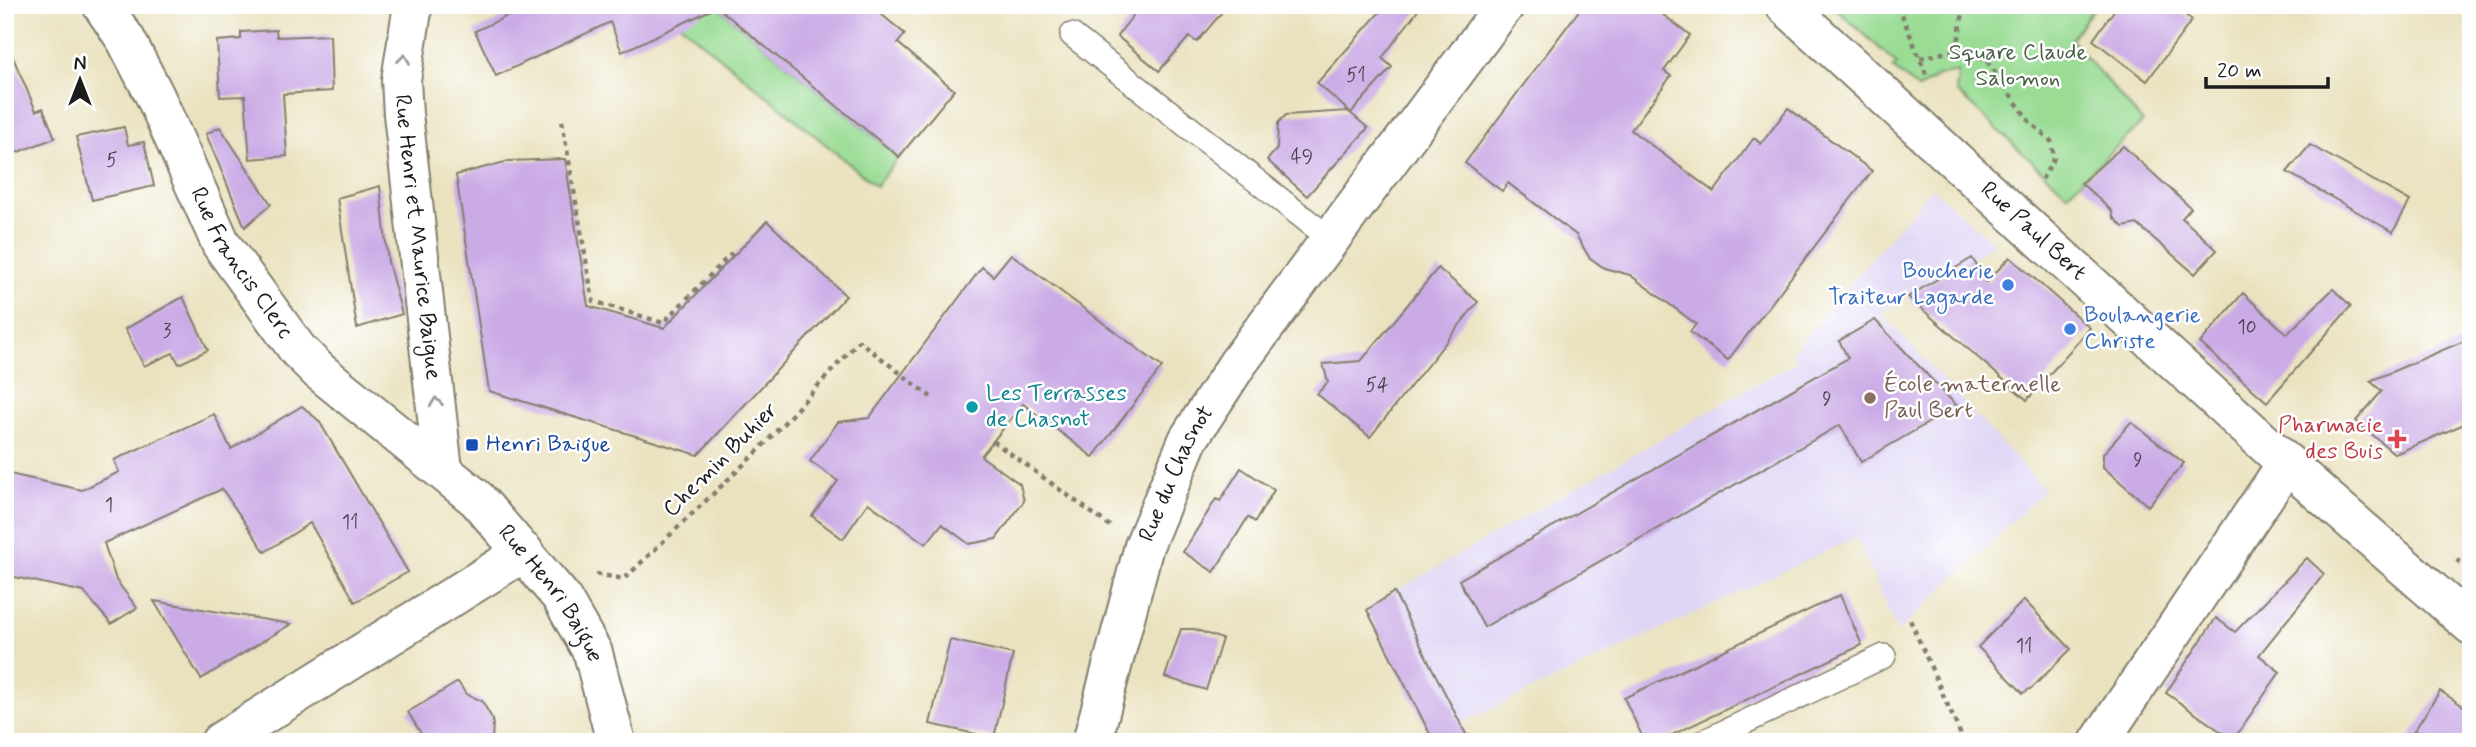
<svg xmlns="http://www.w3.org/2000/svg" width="2476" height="747" font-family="Mynerve,sans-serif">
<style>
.built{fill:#dfd5f5}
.green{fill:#9adc94;stroke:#5b7c58;stroke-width:2}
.building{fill:#cbabe6}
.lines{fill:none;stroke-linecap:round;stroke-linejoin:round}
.lane-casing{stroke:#837f6e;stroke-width:26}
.street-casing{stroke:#837f6e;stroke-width:42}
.path{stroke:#837f6e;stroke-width:4.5;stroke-dasharray:5 5;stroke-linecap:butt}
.lane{stroke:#fff;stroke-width:23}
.street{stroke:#fff;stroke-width:38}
.oneway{stroke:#999}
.shop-dot{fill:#3f7fe0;stroke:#fff;stroke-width:2.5}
.education-dot{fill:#8d6e63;stroke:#fff;stroke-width:2.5}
.culture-dot{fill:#0f9aa8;stroke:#fff;stroke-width:2.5}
.health-dot{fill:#e0444e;stroke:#fff;stroke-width:2.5}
.transit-dot{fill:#1a4fb4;stroke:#fff;stroke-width:2.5}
.labels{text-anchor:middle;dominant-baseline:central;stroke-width:5;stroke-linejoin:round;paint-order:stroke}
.number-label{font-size:19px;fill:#48404e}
.park-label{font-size:23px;fill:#485f46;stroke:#fff}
.street-label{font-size:23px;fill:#1c1c1c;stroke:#fff}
.shop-label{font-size:23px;fill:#366cbe;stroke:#fff;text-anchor:end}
.education-label{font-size:23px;fill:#785e54;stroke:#fff;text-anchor:start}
.culture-label{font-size:23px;fill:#0d838f;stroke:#fff;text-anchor:start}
.health-label{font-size:23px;fill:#be3a42;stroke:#fff;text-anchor:end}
.transit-label{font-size:23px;fill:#164399;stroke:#fff;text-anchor:start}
</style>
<rect width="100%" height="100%" fill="#fff"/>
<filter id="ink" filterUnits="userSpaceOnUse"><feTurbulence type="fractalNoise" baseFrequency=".0143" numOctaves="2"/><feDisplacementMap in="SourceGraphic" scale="14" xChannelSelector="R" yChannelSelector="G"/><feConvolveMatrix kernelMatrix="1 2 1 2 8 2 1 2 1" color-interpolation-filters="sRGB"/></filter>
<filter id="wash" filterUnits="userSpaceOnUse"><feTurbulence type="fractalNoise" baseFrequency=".00686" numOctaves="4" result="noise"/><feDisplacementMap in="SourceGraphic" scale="28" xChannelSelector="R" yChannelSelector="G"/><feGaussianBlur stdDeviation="1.57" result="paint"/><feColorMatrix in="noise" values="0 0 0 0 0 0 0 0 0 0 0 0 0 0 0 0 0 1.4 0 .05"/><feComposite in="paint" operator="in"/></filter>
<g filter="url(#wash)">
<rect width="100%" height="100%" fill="#eae2bf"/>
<polygon class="built" points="1932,188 1995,244 1880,312 2045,490 1898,632 1856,537 1460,724 1394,592 1797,361 1792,352"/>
<g class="green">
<polygon points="657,5 715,5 899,157 876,186"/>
<polygon points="1832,5 2096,5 2071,40 2143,122 2067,194 1956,91 1958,72 1938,76 1918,89 1893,68 1897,64"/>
</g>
<g id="blocks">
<g class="building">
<polygon points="531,5 870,5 905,34 898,43 954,90 899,157 717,7 622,52 610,22 496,76 475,31"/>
<polygon points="1141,5 1228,5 1197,42 1189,37 1159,71 1117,36"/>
<polygon points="1386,5 1422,5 1382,58 1392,67 1351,113 1317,83"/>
<polygon points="1583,5 1650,5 1690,35 1664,71 1671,76 1631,130 1714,192 1754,138 1761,144 1788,108 1872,171 1728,360 1690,332 1696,324 1630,275 1604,268 1589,257 1576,235 1508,183 1502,191 1465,163"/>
<polygon points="2118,5 2172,5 2192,20 2147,81 2093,40"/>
<polygon points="276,30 277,37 330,35 332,91 283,94 287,156 250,159 245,96 220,97 217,41 241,39 241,32"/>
<polygon points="5,39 36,111 43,108 55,138 5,157"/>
<polygon points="1348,111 1368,128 1307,196 1267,160 1277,149 1278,123 1286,115"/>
<polygon points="124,127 128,145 144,142 154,186 92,200 76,137"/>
<polygon points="220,127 271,204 245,227 206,134"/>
<polygon points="2310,145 2410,201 2393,232 2287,172"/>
<polygon points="2123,146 2191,208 2182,218 2217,250 2195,274 2137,224 2123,227 2113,217 2112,211 2081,183"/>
<polygon points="565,159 588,306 664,328 767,221 846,296 698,455 489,391 456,175 509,161"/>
<polygon points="380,186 388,262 402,314 357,328 337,198"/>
<polygon points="1011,254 1162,367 1093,457 1023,404 981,456 1020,484 1024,501 996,539 969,544 942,524 926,544 868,503 843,539 812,516 838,481 810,461 838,422 869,418 982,267 993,276"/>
<polygon points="2010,257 2090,328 2027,400 1908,297 1972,258 1987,282"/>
<polygon points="1438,268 1478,302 1370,437 1317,394 1328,382 1323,364 1361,361"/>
<polygon points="2333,289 2351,306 2267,402 2200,343 2243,293 2287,334"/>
<polygon points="183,297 208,350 179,364 173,353 144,366 125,329"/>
<polygon points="1875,320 1957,406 1861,462 1840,425 1484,627 1459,580 1848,358 1839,341"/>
<polygon points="2471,338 2471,421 2395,454 2356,421 2382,391 2370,381"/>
<polygon points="302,406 319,421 408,572 355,602 310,523 265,552 222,489 104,543 116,580 137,608 111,624 84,592 5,575 5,473 82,490 119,472 114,460 214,414 231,449"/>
<polygon points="2131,422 2184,463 2148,506 2103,467 2103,454"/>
<polygon points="1241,468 1274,490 1255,522 1248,517 1214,572 1183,552 1216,499 1220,501"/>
<polygon points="2307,558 2324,574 2259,655 2280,672 2233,740 2166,693 2216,618 2235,632"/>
<polygon points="1394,592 1430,664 1470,742 1434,742 1367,610"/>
<polygon points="1840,595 1862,645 1657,742 1645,742 1624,698"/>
<polygon points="2024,600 2071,649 2033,687 2023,693 1978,647"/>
<polygon points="154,601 291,624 201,679"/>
<polygon points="1181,629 1194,629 1222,639 1206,690 1165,677"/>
<polygon points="950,640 1013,654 994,738 930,724"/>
<polygon points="458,682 466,694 482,701 493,720 492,742 426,742 408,712"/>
<polygon points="2440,691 2471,711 2471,742 2407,742"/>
</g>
</g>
</g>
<g filter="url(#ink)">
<use href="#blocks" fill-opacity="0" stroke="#837f6e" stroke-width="2"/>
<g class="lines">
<g class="lane-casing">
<g id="lane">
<polyline points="1072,35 1329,238"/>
<polyline points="1703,742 1884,656"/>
</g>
</g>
<g class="street-casing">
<g id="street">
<path id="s1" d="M102,5l24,35 29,56 66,148 77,106 21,21 158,128 84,98 32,56 23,89"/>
<path id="s2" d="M413,5l-12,75 2,34 40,356"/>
<path id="s3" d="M1785,5l511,467 175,153"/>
<polyline points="220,742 524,552"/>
<path id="s4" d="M1092,742l52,-196 44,-106 50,-77 267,-358"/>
<polyline points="2099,742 2287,463"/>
</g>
</g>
<g class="path">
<polyline points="961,5 998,5"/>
<polyline points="1029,5 1051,11"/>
<polyline points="1898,5 1928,79"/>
<polyline points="918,10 922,5"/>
<polyline points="1957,50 1964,5"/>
<polyline points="1920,58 1957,50 1987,61 2029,121 2051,141 2054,158 2041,181"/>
<polyline points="562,121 593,301 663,323 732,253"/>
<polyline points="993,441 1110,526"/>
<polyline points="2457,563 2471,547"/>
<polyline points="596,574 624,579 760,449 859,341 931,397"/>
<polyline points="1910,620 1964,742"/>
</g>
<use href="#lane" class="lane"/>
<use href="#street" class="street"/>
</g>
<defs><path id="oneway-chevron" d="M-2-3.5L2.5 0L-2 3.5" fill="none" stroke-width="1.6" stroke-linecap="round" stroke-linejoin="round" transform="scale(1.75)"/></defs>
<g class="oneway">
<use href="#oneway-chevron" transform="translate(404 59) rotate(-81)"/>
<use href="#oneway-chevron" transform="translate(436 402) rotate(-96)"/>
</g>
</g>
<g class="shop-dot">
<circle cx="2008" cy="285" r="7"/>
<circle cx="2070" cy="329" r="7"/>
</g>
<circle class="education-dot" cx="1870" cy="398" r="7"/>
<circle class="culture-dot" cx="972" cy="407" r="7"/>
<path class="health-dot" d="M2393.5 428.5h7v7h7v7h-7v7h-7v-7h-7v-7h7z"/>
<rect class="transit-dot" x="465" y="438" width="14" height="14" rx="3.5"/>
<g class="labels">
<g class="number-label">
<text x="1356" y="75">51</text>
<text x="1302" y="157">49</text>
<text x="112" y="160">5</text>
<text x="2247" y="327">10</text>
<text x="167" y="331">3</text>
<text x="1377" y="385">54</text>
<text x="1827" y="399">9</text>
<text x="2138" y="460">9</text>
<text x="109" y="505">1</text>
<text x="350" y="522">11</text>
<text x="2024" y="646">11</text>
</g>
<g class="park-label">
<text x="2018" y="53">Square Claude<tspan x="2018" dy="26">Salomon</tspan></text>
</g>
<g class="street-label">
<text stroke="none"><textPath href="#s3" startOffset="336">Rue Paul Bert</textPath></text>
<text stroke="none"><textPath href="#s2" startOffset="234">Rue Henri et Maurice Baigue</textPath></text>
<text stroke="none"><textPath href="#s1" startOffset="294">Rue Francis Clerc</textPath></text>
<text transform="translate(721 460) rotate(-45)">Chemin Buhier</text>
<text stroke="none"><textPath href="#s4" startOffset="282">Rue du Chasnot</textPath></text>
<text stroke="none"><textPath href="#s1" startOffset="752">Rue Henri Baigue</textPath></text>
</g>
<g class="shop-label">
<text x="1994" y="272">Boucherie<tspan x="1994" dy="26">Traiteur Lagarde</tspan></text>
<text x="2084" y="316" text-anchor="start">Boulangerie<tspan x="2084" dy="26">Christe</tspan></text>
</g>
<g class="education-label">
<text x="1884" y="385">École maternelle<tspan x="1884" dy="26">Paul Bert</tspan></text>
</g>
<g class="culture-label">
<text x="986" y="394">Les Terrasses<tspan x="986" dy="26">de Chasnot</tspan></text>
</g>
<g class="health-label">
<text x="2383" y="426">Pharmacie<tspan x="2383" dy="26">des Buis</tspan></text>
</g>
<g class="transit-label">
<text x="486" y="445">Henri Baigue</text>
</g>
</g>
<rect width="2476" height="747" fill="none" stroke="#fff" stroke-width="28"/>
<g transform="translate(80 80)" stroke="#ffffff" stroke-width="5" paint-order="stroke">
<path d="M0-5L12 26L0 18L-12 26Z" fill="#1c1c1c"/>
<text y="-10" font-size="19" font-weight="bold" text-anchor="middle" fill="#1c1c1c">N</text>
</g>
<path d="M2206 77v10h122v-10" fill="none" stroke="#1c1c1c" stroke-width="3.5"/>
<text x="2217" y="77" font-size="21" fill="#1c1c1c" stroke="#ffffff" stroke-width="5" paint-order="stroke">20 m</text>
</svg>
